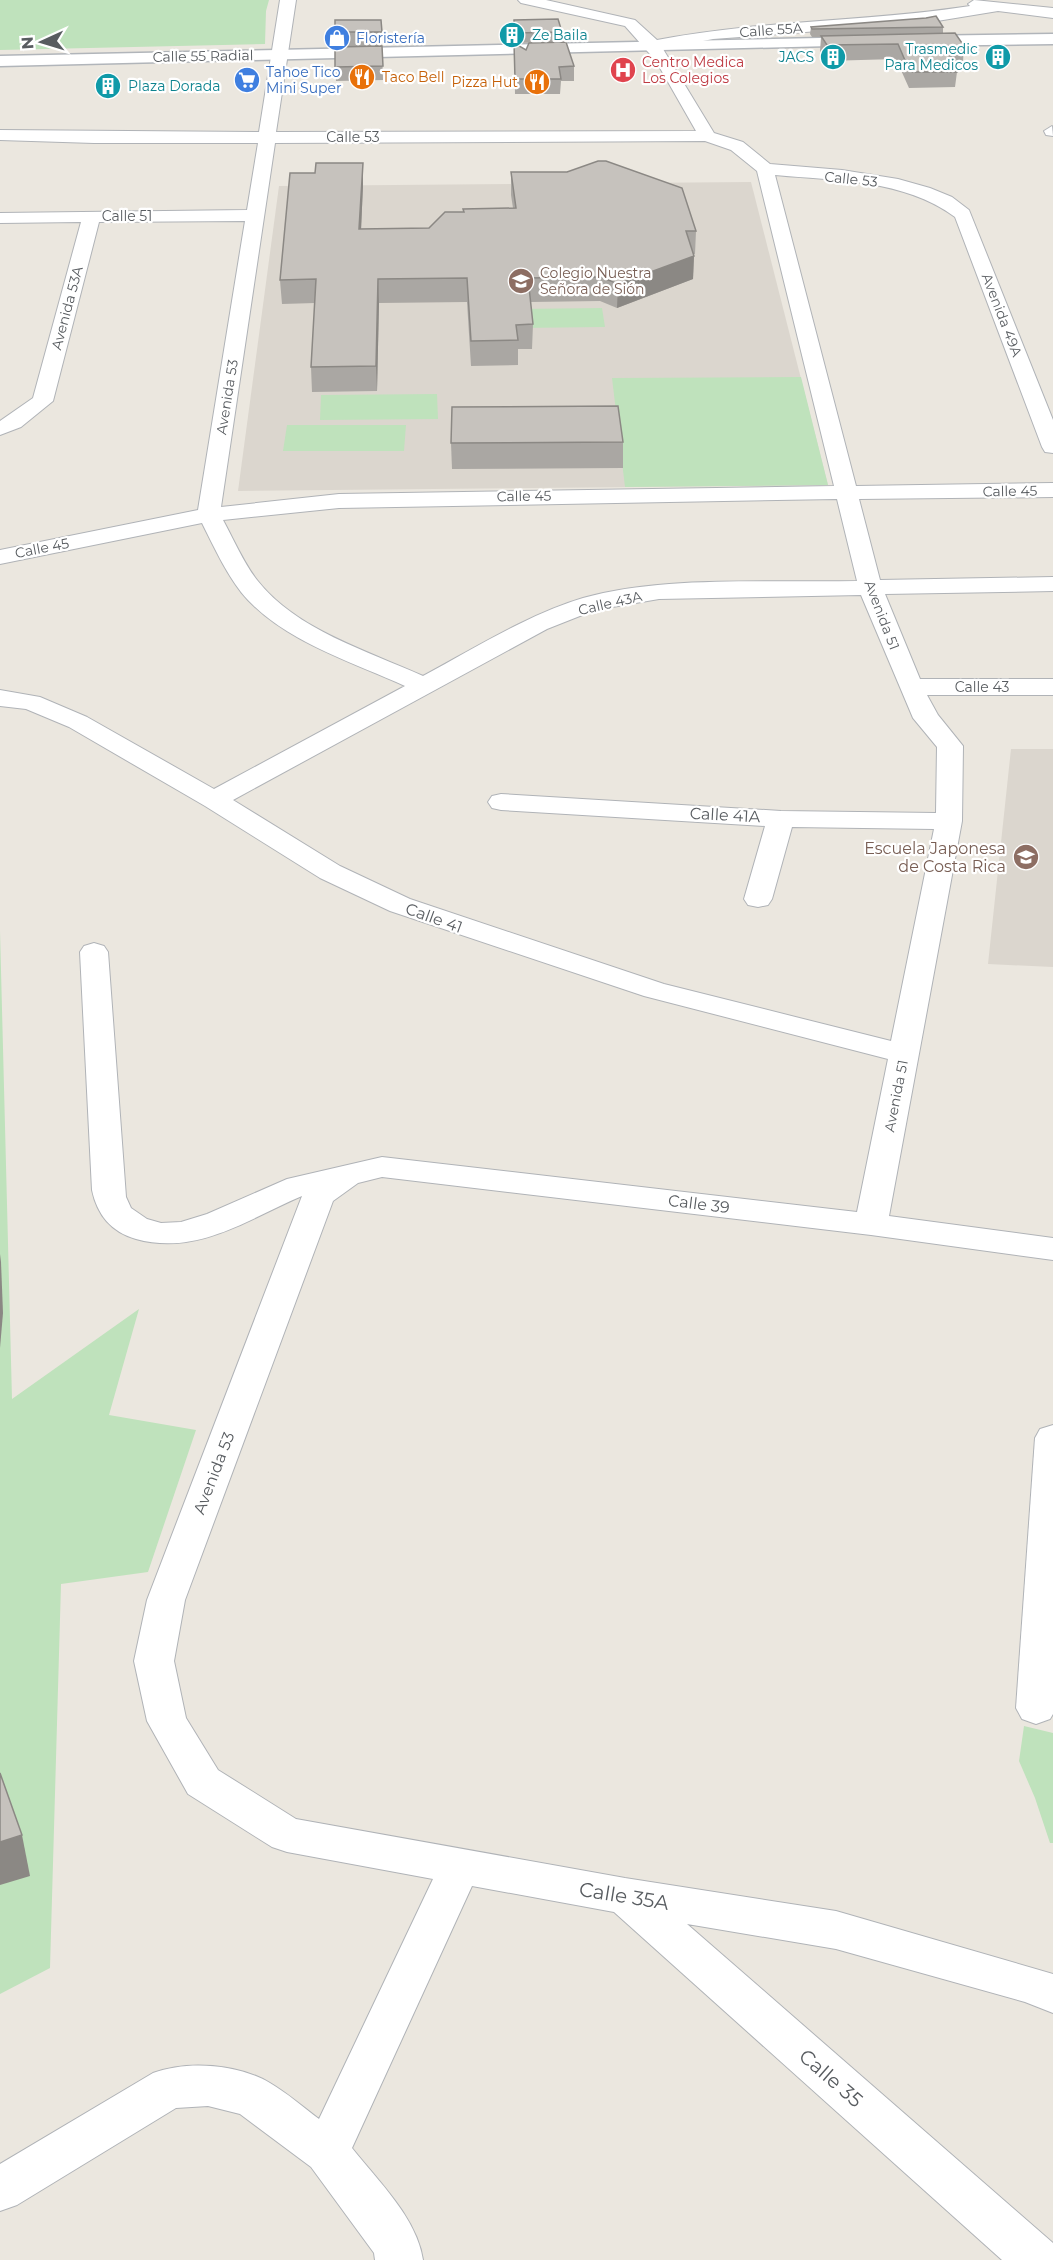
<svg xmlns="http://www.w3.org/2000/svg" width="1053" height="2260" font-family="Montserrat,sans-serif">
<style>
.education{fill:#dbd6ce}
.green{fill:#bfe2bc}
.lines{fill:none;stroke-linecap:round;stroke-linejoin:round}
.minor-casing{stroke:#b0b3b7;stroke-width:2}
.secondary-casing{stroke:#b1b5ba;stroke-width:3}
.minor{fill:#fff;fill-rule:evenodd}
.secondary{fill:#fff;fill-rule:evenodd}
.wall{fill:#aaa7a3}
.shaded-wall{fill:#8b8884}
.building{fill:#c6c2bd;stroke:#8b8884;stroke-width:1.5}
.labels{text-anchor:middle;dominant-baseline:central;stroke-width:4.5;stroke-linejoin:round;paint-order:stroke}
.far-street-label{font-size:14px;fill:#585c60;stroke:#fff}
.far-culture-label{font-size:14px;fill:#0d838f;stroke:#fff;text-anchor:start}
.far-shop-label{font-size:14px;fill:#366cbe;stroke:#fff;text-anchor:start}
.far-health-label{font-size:14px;fill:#be3a42;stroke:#fff;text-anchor:start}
.far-food-label{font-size:14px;fill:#c56008;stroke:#fff;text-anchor:start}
.far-education-label{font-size:14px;fill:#785e54;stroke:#fff;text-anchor:start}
.street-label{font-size:16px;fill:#585c60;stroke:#fff}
.education-label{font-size:16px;fill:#785e54;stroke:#fff;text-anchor:end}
.near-street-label{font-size:20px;fill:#585c60;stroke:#fff}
</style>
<rect width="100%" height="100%" fill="#ebe7df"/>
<g class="education">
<polygon points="751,182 828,485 238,491 279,186"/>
<polygon points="1011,749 1053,749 1053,967 988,964"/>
</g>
<g class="green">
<polygon points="0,0 269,0 266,11 265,44 0,50"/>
<polygon points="602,308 605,327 518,328 516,309"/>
<polygon points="801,377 828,485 625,487 612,378"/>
<polygon points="437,394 438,419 320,420 321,395"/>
<polygon points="287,425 406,425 404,451 283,451"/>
<polygon points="0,931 12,1399 139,1309 109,1415 196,1430 148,1572 61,1584 50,1968 0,1994"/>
<polygon points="1024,1726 1053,1733 1053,1843 1050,1843 1035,1798 1019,1761"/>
</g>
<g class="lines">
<g class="minor-casing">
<g id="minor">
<path d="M280,0h16l-20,132 420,-1 -40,-70 -31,-35 -104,-23 -3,-3h28l89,20 22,20c103,-20 209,-18 313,-34l-2,-2 6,-4 79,8v10l-55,-7 -73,12 -212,16 -50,10 51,84 29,9 27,22 72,6 56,9 32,9 22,9 17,13 84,210v33l-8,-1 -3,-5 -87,-230c-51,-38 -119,-36 -180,-42l81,311 197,-3v14l-194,2 21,81 173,-3v14l-168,3 35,85h133v16h-126l11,20 25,31 -1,75 -73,395 164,22v22l-182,-25 -489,-58 -24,6 -25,18 -148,399 -11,61 12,57 32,52 78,49 329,59 211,33 217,63v39l-28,-11 -189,-53 -149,-25 366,319v17h-51l-388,-348 -142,-26 -120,262c26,33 65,70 71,112h-48l-1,-7 -63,-86 -71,-53 -32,-8 -32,2 -159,97 -17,6v-47l153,-91c35,-13 85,-9 117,10 17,10 33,24 49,36l114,-240 -146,-27 -15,-5 -84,-53 -41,-73 -13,-60 13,-61 155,-404c-54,23 -105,60 -166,43 -25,-7 -39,-25 -44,-49l-12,-238 4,-6 10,-3 10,3 4,6 18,245 5,11 16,11 14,4 20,-1 26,-8 80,-35 95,-22 475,55 31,-153 -244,-63 -254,-85 -70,-33 -115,-72 -136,-79 -43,-18 -26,-3v-16l40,7 47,20 127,72 191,-103c-55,-25 -125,-46 -164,-94 -16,-21 -27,-45 -39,-69l-202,41v-14l198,-40 47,-289 -146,1 -46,179 -32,26 -21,8v-14l33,-23 48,-176 -81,1v-10l247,-3 11,-67h-164l-94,-3v-10l259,2zM705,141l26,9 26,21 77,315 -495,8 -118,13 54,-364zM837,499l20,82c-85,2 -193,-6 -274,17 -56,17 -108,50 -160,78 -55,-25 -127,-46 -166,-96 -14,-18 -23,-40 -34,-60l116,-12zM861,595l52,123 24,29 -1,66 -155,-2 -280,-17 -9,2 -4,6 4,6 9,2 264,16 -21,73 4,6 10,2 10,-2 4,-6 20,-72 142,2 -43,212 -227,-57 -254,-85 -70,-33 -107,-66 314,-171 48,-19 64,-11z"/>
<polygon points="1052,126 1053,136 1046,135 1044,131"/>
<polygon points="1053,1425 1053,1714 1050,1719 1036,1724 1022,1719 1016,1708 1035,1438 1040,1429"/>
</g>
</g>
<g class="secondary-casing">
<g id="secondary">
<polygon points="1053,34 1053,44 917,46 909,41 917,36"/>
<polygon points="865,37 871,39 873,42 871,45 0,66 0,56"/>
</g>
</g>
<use href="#minor" class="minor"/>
<use href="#secondary" class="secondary"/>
</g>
<g class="wall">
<polygon points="335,20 381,20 382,46 336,47"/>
<polygon points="514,20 562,32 562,42 514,43"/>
<polygon points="811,27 943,27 943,33 964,46 963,62 952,62 957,72 955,87 909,88 896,59 826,61 820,51 821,37 812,37 810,34"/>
<polygon points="514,43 526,50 574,66 574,81 561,81 560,94 515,94"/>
<polygon points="382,46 383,80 336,81 335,67"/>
<polygon points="511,172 696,231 695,254 694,254 693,279 617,308 600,301 530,302 533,324 532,349 518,349 518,365 471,366 467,302 379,303 377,391 312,392 311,367 315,303 282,304 280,280 363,185 361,229 429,228 463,212 513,208 511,195"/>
<polygon points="623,442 623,468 452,469 451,443"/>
</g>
<g class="shaded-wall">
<polygon points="363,163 363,185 360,253 359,229"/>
<polygon points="694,256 693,279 617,308 618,284"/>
<polygon points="378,279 379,303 377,391 376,366"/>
<polygon points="0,1254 1,1262 3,1313 0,1348"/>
<polygon points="22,1835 30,1876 0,1885 0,1842"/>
</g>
<g class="building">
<polygon points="936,16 943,27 812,29 811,27 926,18"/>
<polygon points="558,19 562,32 514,33 514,20"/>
<polygon points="335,20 381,20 382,32 335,32"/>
<polygon points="955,33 964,46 944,46 957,72 910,72 898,44 827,45 821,36"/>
<polygon points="566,42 574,66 559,67 561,79 515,79 514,43 526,50 529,43"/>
<polygon points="382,46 383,66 335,67 335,47"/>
<polygon points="598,161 606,161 682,188 696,231 686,231 694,256 618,284 601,277 528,278 533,324 516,325 518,340 471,341 467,278 378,279 376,366 311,367 316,279 280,280 290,173 315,173 316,163 363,163 359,229 429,228 445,212 464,212 463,209 516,208 511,172 567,172"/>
<polygon points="618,406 623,442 451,443 452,407"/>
<polygon points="0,1773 22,1835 0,1842"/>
</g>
<defs>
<g id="building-disc" transform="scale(1.35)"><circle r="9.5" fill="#0f9aa8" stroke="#fff"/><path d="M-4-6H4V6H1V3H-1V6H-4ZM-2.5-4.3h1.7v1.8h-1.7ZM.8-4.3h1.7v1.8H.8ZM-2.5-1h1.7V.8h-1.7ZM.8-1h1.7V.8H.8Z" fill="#fff"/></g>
<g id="shop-disc" transform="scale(1.35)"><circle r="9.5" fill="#3f7fe0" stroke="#fff"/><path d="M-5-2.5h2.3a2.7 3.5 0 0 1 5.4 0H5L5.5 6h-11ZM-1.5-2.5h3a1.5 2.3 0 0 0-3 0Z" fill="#fff"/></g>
<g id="hospital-disc" transform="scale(1.35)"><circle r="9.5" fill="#e0444e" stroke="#fff"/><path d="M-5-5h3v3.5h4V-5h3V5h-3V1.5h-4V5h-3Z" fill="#fff"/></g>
<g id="restaurant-disc" transform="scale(1.35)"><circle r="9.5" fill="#e8710a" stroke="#fff"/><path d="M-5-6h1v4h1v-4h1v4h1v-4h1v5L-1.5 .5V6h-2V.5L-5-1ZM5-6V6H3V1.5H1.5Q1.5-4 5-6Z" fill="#fff"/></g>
<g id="supermarket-disc" transform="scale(1.35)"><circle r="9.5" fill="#3f7fe0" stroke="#fff"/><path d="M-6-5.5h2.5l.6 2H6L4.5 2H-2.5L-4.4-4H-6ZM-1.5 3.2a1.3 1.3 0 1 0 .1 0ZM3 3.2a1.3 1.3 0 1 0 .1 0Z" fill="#fff"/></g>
<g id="school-disc" transform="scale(1.35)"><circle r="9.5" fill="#8d6e63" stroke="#fff"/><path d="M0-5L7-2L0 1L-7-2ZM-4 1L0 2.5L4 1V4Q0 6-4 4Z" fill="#fff"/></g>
</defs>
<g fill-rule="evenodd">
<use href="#building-disc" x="512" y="35"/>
<use href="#shop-disc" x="337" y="38"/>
<use href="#building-disc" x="833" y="57"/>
<use href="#building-disc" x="998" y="57"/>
<use href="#hospital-disc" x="623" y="70"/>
<use href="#restaurant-disc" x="362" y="77"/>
<use href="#supermarket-disc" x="247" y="80"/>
<use href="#restaurant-disc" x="537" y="82"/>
<use href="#building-disc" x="108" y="86"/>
<use href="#school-disc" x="521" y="281"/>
<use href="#school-disc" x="1026" y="857"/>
</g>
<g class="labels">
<g class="far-street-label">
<text transform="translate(771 30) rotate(-4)">Calle 55A</text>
<text transform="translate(203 56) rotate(-1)">Calle 55 Radial</text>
<text x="353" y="137">Calle 53</text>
<text transform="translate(851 179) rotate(6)">Calle 53</text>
<text x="127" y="216">Calle 51</text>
<text transform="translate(67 308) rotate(-75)">Avenida 53A</text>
<text transform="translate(1002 315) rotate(69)">Avenida 49A</text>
<text transform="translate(227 397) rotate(-81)">Avenida 53</text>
<text transform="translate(1010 491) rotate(-1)">Calle 45</text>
<text transform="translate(524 496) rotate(-1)">Calle 45</text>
<text transform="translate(42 548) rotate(-11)">Calle 45</text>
<text transform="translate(610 603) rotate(-13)">Calle 43A</text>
<text transform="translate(882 615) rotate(69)">Avenida 51</text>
<text x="982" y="687">Calle 43</text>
<text transform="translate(896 1096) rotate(-79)">Avenida 51</text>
</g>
<g class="far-culture-label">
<text x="532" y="35">Ze Baila</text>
<text x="978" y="49" text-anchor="end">Trasmedic<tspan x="978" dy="16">Para Medicos</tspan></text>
<text x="814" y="57" text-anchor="end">JACS</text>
<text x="128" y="86">Plaza Dorada</text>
</g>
<g class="far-shop-label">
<text x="356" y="38">Floristería</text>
<text x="266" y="72">Tahoe Tico<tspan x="266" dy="16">Mini Super</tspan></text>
</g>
<g class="far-health-label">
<text x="642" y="62">Centro Medica<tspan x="642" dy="16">Los Colegios</tspan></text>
</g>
<g class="far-food-label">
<text x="382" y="77">Taco Bell</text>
<text x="518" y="82" text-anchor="end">Pizza Hut</text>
</g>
<g class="far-education-label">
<text x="540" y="273">Colegio Nuestra<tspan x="540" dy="16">Señora de Sión</tspan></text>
</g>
<g class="street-label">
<text transform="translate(725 815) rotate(3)">Calle 41A</text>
<text transform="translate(434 918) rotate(20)">Calle 41</text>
<text transform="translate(699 1204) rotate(7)">Calle 39</text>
<text transform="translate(214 1473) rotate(-69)">Avenida 53</text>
</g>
<g class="education-label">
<text x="1006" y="848">Escuela Japonesa<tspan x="1006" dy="18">de Costa Rica</tspan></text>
</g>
<g class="near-street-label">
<text transform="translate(624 1896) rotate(9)">Calle 35A</text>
<text transform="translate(831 2078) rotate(41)">Calle 35</text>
</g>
</g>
<g transform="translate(42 42) rotate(266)" stroke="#ffffff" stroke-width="4.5" paint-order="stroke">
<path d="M0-4.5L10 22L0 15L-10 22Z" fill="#585c60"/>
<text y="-9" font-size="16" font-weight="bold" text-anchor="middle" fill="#585c60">N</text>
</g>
</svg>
